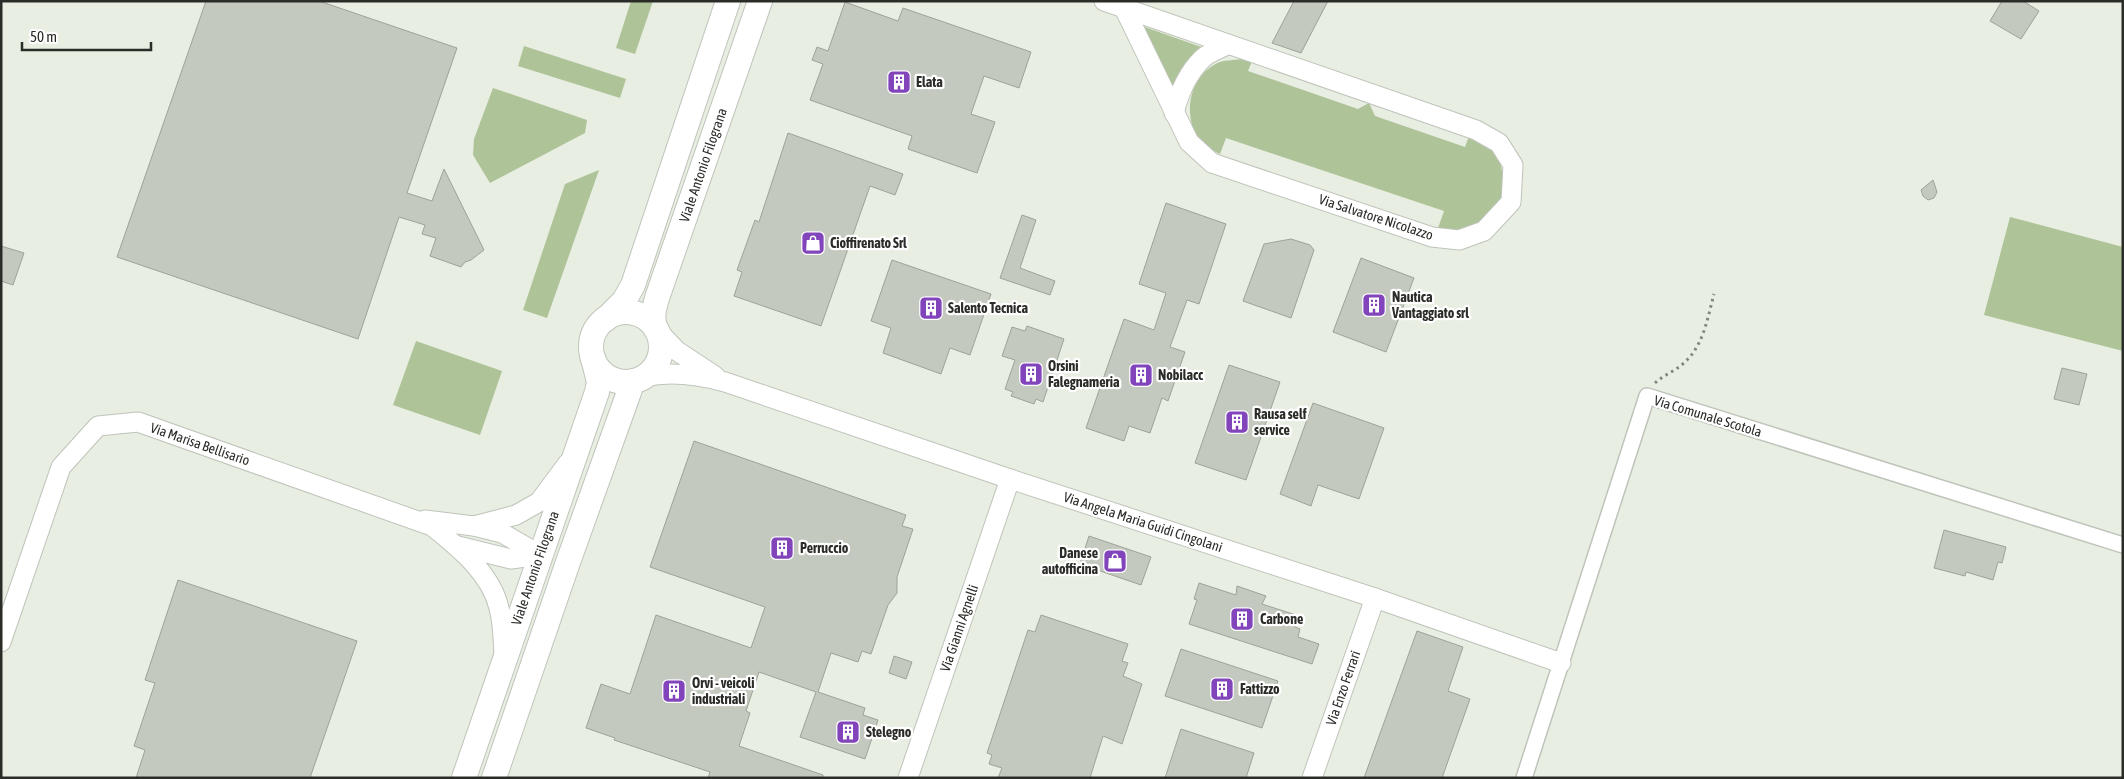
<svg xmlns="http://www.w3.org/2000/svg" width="2124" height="779" font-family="'Asap Condensed',sans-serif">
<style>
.green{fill:#aec398}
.building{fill:#c3c9be;stroke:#9ea299}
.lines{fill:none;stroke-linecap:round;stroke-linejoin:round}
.minor-casing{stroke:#bfc4ba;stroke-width:18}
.tertiary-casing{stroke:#bfc4ba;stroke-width:21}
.primary-casing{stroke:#bfc4ba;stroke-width:26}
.path{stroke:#82867e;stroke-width:3;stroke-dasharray:2.5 4;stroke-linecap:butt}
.minor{stroke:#fff;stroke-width:15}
.tertiary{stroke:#fff;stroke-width:19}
.primary{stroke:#fff;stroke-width:24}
.labels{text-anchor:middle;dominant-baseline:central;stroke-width:4.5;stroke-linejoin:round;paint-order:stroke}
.poi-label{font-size:14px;font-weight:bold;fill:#2a2c28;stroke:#fff;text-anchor:start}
.street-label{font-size:14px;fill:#2a2c28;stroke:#fff}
</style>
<rect width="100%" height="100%" fill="#e9eee3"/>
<g class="green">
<polygon points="631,1 653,1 635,54 616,48"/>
<polygon points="1142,26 1204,48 1185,63 1173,89"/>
<polygon points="524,46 626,79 620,98 518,66"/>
<path d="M1243,59l9,2 -4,10 110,38 11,-6 6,13 90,31 4,-11c7,4 15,6 21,11 6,4 9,12 11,19 1,6 3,13 3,20 -1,29 -40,52 -66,42l6,-17 -218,-73 -6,16c-8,-4 -17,-9 -22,-16 -16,-25 -8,-64 22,-76 6,-2 16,-2 23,-3z"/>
<polygon points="493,88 587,120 585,133 490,183 473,155 474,139"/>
<polygon points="599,170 547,318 523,310 565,184"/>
<polygon points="2010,217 2123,247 2123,351 1984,315"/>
<polygon points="416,341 502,371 480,435 393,405"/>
</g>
<g class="building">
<polygon points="206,1 319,1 457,48 407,193 432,201 444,169 484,250 471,260 465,262 461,267 430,256 436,238 422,234 425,225 399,217 358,339 117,257"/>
<polygon points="1294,1 1328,1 1301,53 1272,43"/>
<polygon points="2002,1 2023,1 2039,11 2021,39 1990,21"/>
<polygon points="845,2 898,21 903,8 1031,52 1019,88 984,76 971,114 995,122 977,173 908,149 912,136 810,100 823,64 812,60 817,47 828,51"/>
<polygon points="788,133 903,174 895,195 870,186 821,326 734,296 742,272 737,270 755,220 759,222"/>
<polygon points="1933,180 1937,192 1934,198 1928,200 1923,196 1921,190"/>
<polygon points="1166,203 1226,224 1199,304 1187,300 1170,347 1185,352 1168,401 1162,398 1150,433 1129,426 1124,441 1086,428 1124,319 1154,330 1166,293 1139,284"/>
<polygon points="1022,215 1036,220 1020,268 1055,281 1050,295 1000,278"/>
<polygon points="1291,239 1310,245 1314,250 1291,318 1243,301 1264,244"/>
<polygon points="1,246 24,253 13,285 1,281"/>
<polygon points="1361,258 1414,278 1386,352 1333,332"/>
<polygon points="892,260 991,294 970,355 950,348 941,374 883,353 891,328 871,321"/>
<polygon points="1027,326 1064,339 1043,402 1036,399 1034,404 1011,396 1013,392 1005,389 1015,360 1002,356 1012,327 1025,331"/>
<polygon points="1229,365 1280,382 1246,480 1195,463"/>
<polygon points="2062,368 2087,374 2079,405 2054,399"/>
<polygon points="1313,403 1384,428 1359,499 1318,485 1311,506 1280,494"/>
<polygon points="694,441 906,515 902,526 913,529 897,577 897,593 888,605 871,654 862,651 858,662 831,653 818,692 865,708 863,715 878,720 865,759 800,737 816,692 759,672 746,711 750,713 739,746 823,775 823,778 708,778 710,772 614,740 615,738 586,728 601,684 630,694 656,615 751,648 765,607 650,567"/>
<polygon points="1944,530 2006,547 2002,563 1998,562 1993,580 1966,572 1965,576 1934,568"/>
<polygon points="1089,536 1151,557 1141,585 1080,564"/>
<polygon points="178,580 357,641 310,778 136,778 145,750 134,746 155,683 145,680"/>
<polygon points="1199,583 1236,595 1237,586 1266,596 1262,604 1299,616 1295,627 1300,629 1298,637 1319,644 1312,664 1189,624 1197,600 1194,599"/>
<polygon points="1041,615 1128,644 1122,661 1128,663 1123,676 1142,684 1122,744 1103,736 1090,778 998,778 1002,768 989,764 992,755 987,753 1028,630 1035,632"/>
<polygon points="1417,631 1463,647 1448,691 1470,699 1442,778 1364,778"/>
<polygon points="1181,649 1278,681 1262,728 1165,696"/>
<polygon points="894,656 912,662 906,679 889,673"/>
<polygon points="1181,729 1254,753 1246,778 1165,778"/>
</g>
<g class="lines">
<g class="minor-casing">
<polyline id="minor" points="1524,778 1647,396 2123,545"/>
</g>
<g class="tertiary-casing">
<g id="tertiary">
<polyline points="1104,1 1476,130 1499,143 1513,165 1511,202 1484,231 1459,240 1432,237 1212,163 1189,142 1124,8"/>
<path d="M1174,113c5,-20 13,-39 28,-54 6,-6 17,-10 25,-14"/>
<polyline points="656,329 677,351 715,376"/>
<path d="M644,377c26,-6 55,-2 81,5l285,97 365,119 186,65"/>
<polyline points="425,520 474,526 502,533 540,555"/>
<polyline points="474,526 516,515 539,502 568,463"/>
<polyline points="458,546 511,559 540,555"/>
<path d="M1,642l60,-175 37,-41 40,-4 294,104c26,21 59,47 67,82 4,15 4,31 5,46"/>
<polyline points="908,778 1010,479"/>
<polyline points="1312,778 1375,598"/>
</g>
</g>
<g class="primary-casing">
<g id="primary">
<circle cx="626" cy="347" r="35"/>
<polyline points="606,319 624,301 633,285 728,1"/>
<path d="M656,329c-5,-10 -2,-20 1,-31l103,-297"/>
<polyline points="464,778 597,392 599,382 593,358"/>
<polyline points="494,778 567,565 633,381"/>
</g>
</g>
<path class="path" d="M1655,383c10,-9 23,-13 32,-23 17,-17 21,-44 27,-66"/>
<use href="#minor" class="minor"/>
<use href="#tertiary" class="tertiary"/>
<use href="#primary" class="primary"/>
</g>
<defs>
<g id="building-square" transform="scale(1.25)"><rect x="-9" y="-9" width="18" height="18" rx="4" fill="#8144ba" stroke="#fff"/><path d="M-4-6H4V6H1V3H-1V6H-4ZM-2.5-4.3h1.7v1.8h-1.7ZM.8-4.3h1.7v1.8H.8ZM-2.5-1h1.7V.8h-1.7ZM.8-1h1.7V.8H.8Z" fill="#fff"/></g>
<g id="shop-square" transform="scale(1.25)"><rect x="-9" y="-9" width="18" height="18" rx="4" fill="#8144ba" stroke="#fff"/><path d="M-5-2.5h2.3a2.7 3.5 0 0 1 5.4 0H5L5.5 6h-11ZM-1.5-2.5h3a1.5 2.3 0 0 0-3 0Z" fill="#fff"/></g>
</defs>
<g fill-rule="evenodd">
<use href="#building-square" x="899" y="82"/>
<use href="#shop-square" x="813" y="243"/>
<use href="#building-square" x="1374" y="305"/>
<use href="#building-square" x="931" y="308"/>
<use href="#building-square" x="1031" y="374"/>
<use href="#building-square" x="1141" y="375"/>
<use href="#building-square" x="1237" y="422"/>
<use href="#building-square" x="782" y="548"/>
<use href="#shop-square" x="1115" y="561"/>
<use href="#building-square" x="1242" y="619"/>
<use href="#building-square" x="1222" y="689"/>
<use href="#building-square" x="674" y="691"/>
<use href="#building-square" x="848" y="732"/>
</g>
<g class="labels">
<g class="poi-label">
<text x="916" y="82">Elata</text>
<text x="830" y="243">Cioffirenato Srl</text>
<text x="1392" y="297">Nautica<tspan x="1392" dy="16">Vantaggiato srl</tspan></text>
<text x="948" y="308">Salento Tecnica</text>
<text x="1048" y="366">Orsini<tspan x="1048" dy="16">Falegnameria</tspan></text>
<text x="1158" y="375">Nobilacc</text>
<text x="1254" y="414">Rausa self<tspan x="1254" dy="16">service</tspan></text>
<text x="800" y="548">Perruccio</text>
<text x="1098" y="553" text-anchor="end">Danese<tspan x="1098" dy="16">autofficina</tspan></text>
<text x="1260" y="619">Carbone</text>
<text x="692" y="683">Orvi - veicoli<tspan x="692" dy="16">industriali</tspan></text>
<text x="1240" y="689">Fattizzo</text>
<text x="866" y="732">Stelegno</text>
</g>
<g class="street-label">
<text transform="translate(703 165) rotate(-71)">Viale Antonio Filograna</text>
<text transform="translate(1376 217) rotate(18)">Via Salvatore Nicolazzo</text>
<text transform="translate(1708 416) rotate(17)">Via Comunale Scotola</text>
<text transform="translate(200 444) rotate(19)">Via Marisa Bellisario</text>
<text transform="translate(1143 522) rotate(18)">Via Angela Maria Guidi Cingolani</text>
<text transform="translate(535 568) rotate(-71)">Viale Antonio Filograna</text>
<text transform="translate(959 628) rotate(-71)">Via Gianni Agnelli</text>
<text transform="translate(1343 688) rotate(-71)">Via Enzo Ferrari</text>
</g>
</g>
<rect width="2124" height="779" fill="none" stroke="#2a2c28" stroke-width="5"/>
<path d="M22 42v8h129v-8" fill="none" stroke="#2a2c28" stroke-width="2.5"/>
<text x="30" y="42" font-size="15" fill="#2a2c28" stroke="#ffffff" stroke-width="4" paint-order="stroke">50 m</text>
</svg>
